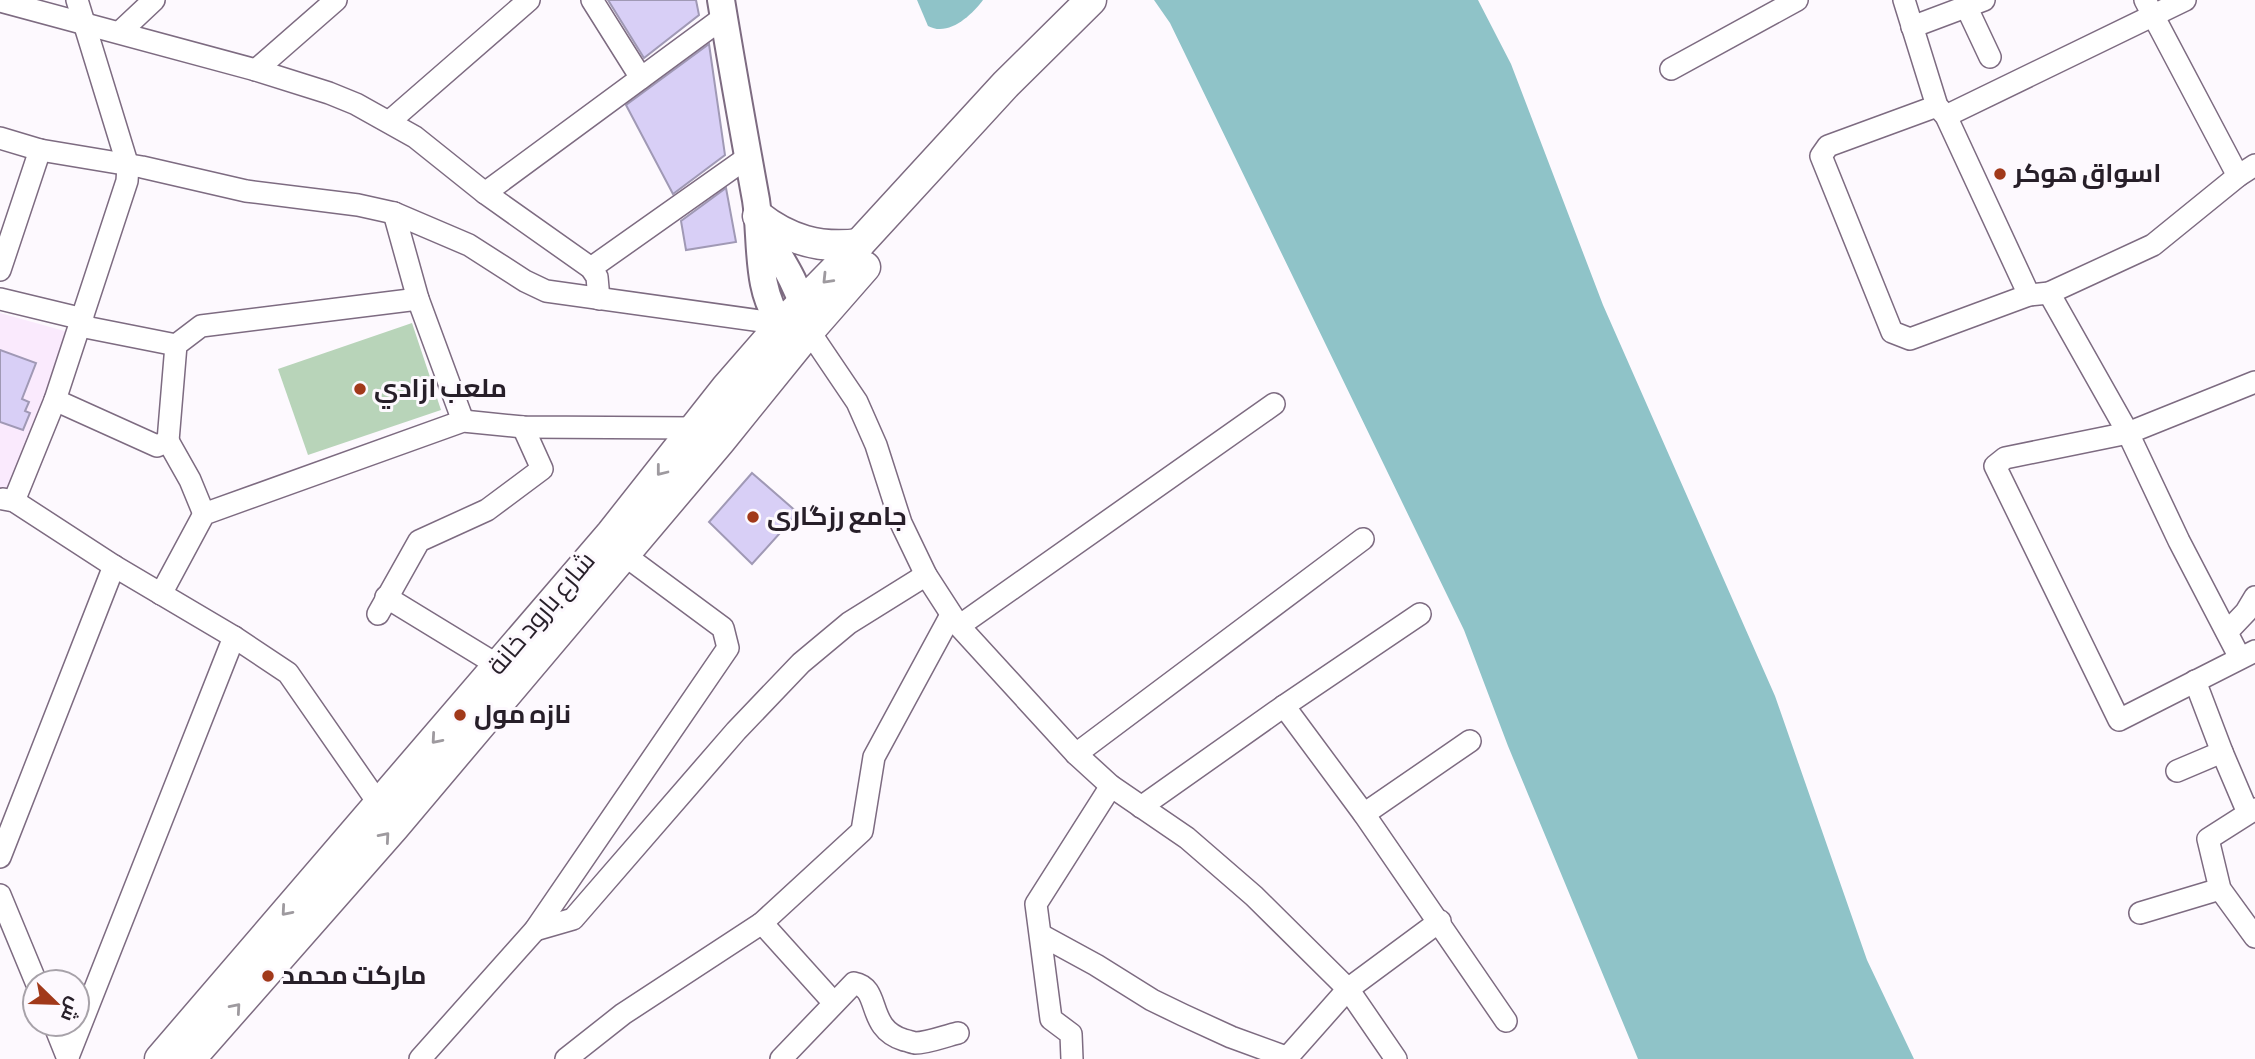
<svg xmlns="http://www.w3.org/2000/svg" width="2255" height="1059" font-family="'Sofia Sans Condensed',Cairo,sans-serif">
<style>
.built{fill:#faeafd}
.green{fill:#b8d4b9}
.water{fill:#8fc3c8}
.building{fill:#d8cff6;stroke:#a099b5;stroke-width:2}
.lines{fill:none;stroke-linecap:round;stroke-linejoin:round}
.minor-casing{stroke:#7d6b81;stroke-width:24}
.tertiary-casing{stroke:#7d6b81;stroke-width:30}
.secondary-casing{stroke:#7d6b81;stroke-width:33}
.minor{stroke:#fff;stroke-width:21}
.tertiary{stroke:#fff;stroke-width:26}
.secondary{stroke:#fff;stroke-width:30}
.oneway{stroke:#9e9a9f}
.poi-dot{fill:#a1391a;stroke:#fdf9fe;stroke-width:2.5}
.labels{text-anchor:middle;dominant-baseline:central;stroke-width:6;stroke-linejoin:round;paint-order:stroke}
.poi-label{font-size:26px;font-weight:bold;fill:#271f29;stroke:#fdf9fe;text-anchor:start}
.street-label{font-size:26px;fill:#271f29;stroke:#fdf9fe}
</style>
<rect width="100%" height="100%" fill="#fdf9fe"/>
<polygon class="built" points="0,313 68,332 14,494 0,491"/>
<polygon class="green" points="412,323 441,410 308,455 278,369"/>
<g class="water">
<path d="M917,0h66c-12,16 -35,37 -55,26z"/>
<polygon points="1154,0 1478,0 1511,64 1603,305 1775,696 1867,960 1914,1059 1638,1059 1508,746 1464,630 1170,23"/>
</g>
<g class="building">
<polygon points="608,0 696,0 699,15 644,58"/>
<polygon points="709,44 725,155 673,194 626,105"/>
<polygon points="726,188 736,242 686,250 681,221"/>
<polygon points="0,350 36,363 22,399 29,402 25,411 30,413 23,430 0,422"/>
<polygon points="752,473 798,513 752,564 709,522"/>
</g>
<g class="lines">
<g class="minor-casing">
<g id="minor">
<polyline points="592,0 641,78"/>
<polyline points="1904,0 1937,106 1946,116 2029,295"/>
<polyline points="2145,0 2238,176"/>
<polyline points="0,1 256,70 329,93 356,104 415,137 485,193 591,268 597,277 599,299"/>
<polyline points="1966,6 1990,57"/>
<polyline points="1912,27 1984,0"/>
<polyline points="120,32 154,0"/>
<polyline points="1671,69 1797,0"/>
<polyline points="256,70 336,0"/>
<polyline points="1937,106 1828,146 1821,156 1892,332 1910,339 2029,295 2049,293 2153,245 2238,176 2255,165"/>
<polyline points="1946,116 2185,0"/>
<polyline points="390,121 529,0"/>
<polyline points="0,138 40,150 142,167 246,191 358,205 394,213 469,245 525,281 546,291 782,324"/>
<polyline points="485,193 724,17"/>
<polyline points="394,213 418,299 463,421"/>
<polyline points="591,268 748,157"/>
<polyline points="0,270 40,150"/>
<polyline points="2049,293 2128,433 2005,458 1995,466 2119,720 2255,651"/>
<polyline points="0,299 83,319"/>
<polyline points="80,326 176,345"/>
<polyline points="809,331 857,402 876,445 901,523 926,575 959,626 1076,754 1111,786 1187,838 1254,896 1348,989 1396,1059"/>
<polyline points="55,400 157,446 168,441 176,345 201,326 418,299"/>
<polyline points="168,441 190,480 204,514"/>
<polyline points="3,499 14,501 114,566 234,637 288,673 379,804"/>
<polyline points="14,501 55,400 127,181 128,166 77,0"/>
<polyline points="161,594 204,514 463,421 523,427 695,428"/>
<polyline points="386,597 499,666"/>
<polyline points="378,614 419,541 487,510 542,469 523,427"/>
<polyline points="959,626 1274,404"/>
<polyline points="2227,632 2246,612 2255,597"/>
<polyline points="2240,658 2179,541 2128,433 2255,382"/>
<polyline points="2195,681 2222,752 2248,813"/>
<polyline points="1284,706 1364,814 1506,1021"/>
<polyline points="1076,754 1363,539"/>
<polyline points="2177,771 2222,752"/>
<polyline points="1141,807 1284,706 1420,614"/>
<polyline points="2255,809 2208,839 2220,889 2255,937"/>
<polyline points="1364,814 1470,741"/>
<polyline points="0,857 114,566"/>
<polyline points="0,895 36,982"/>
<polyline points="2140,913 2220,889"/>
<polyline points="762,923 834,1003"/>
<polyline points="535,930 573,919 736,731 801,663 849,623 926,575"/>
<polyline points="1041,935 1096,965 1152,1000 1183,1015 1231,1037 1286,1057"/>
<polyline points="54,1024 68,1059"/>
<polyline points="68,1057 234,637"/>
<polyline points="420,1059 535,930 728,648 723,628 623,554"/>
<polyline points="566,1059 623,1014 762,923 862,831 874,757 951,615"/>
<path d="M781,1059l73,-76c28,5 11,45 50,57 1,0 10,3 11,3 13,0 30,-7 43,-10"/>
<polyline points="1072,1059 1071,1034 1051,1019 1036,904 1111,786"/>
<polyline points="1286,1059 1348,989 1440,921"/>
</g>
</g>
<g class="tertiary-casing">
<path id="tertiary" d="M721,0c11,67 23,134 35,200 6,39 -1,93 26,124l27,7c-5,-39 -29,-74 -50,-107"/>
</g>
<g class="secondary-casing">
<g id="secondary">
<path d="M758,216c30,24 62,33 101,28"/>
<polyline points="160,1059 611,534 727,387 782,324 837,268 1006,84 1091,0"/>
<polyline points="190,1059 394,827 720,441 809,331 865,267"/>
</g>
</g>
<use href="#minor" class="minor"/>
<use href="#tertiary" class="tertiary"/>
<use href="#secondary" class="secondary"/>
</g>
<defs><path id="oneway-chevron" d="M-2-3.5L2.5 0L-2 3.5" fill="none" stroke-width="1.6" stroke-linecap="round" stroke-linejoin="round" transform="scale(1.75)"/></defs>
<g class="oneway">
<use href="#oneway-chevron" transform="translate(827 279) rotate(134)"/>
<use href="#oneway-chevron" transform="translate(661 471) rotate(128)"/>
<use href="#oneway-chevron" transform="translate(436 739) rotate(131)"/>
<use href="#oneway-chevron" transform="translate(385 837) rotate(-49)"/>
<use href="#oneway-chevron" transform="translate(286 911) rotate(131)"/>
<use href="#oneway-chevron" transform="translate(236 1008) rotate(-49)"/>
</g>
<g class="poi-dot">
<circle cx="2000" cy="174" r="7"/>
<circle cx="360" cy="389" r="7"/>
<circle cx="753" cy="517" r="7"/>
<circle cx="460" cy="715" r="7"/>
<circle cx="268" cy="976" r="7"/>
</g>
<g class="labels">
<g class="poi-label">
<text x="2014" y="174">اسواق هوكر</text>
<text x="374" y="389">ملعب ازادي</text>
<text x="767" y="517">جامع رزگاری</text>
<text x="474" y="715">نازه مول</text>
<text x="282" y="976">ماركت محمد</text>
</g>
<g class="street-label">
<text transform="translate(542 614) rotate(-50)">شارع بارود خانة</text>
</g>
</g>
<g transform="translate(56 1003) rotate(113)"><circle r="33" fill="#fdf9fe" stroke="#a7a2a9" stroke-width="2"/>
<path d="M0-5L12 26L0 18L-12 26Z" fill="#a1391a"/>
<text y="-10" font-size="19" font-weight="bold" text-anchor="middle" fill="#271f29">ش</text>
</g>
</svg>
